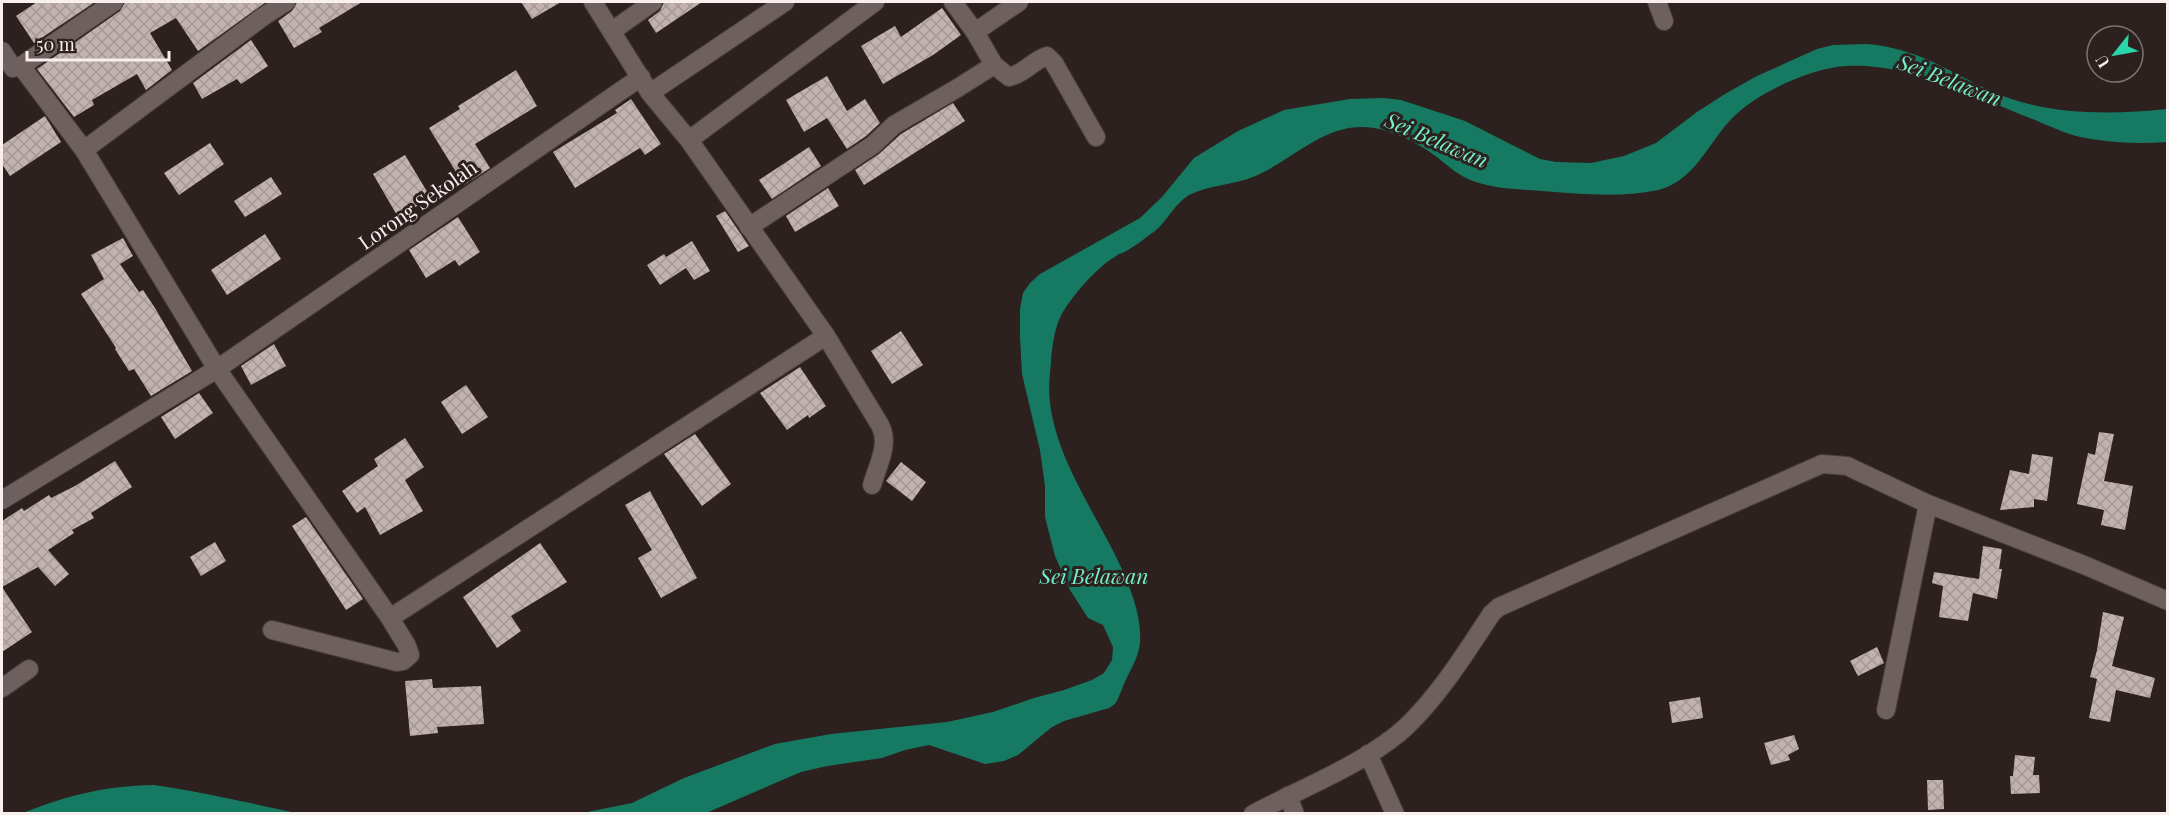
<svg xmlns="http://www.w3.org/2000/svg" width="2169" height="815" font-family="'Playfair Display',serif">
<style>
.water{fill:#167a62}
.building{fill:url(#building-cross-hatch)}
.lines{fill:none;stroke-linecap:round;stroke-linejoin:round}
.minor-casing{stroke:#473d3b;stroke-width:20}
.minor{stroke:#6e605e;stroke-width:18}
.labels{text-anchor:middle;dominant-baseline:central;stroke-width:6;stroke-linejoin:round;paint-order:stroke}
.street-label{font-size:20px;fill:#f8efee;stroke:#2d211f}
.water-label{font-size:21px;font-style:italic;fill:#73f0cc;stroke:#2d211f}
</style>
<defs>
<pattern id="building-cross-hatch" width="8" height="8" patternUnits="userSpaceOnUse" patternTransform="scale(1.5)"><rect width="8" height="8" fill="#c2b2af"/><path d="M0 0l8 8M0 8l8-8" fill="none" stroke="#a49895"/></pattern>
</defs>
<rect width="100%" height="100%" fill="#2d211f"/>
<g class="water">
<path d="M1867,44c53,5 78,26 124,47 55,25 118,24 176,18v33c-30,2 -60,1 -91,-6 -15,-4 -31,-12 -46,-18 -54,-21 -125,-56 -183,-52 -32,1 -83,24 -107,45 -30,24 -41,69 -82,79 -39,8 -77,4 -116,1 -25,-2 -51,-2 -74,-12 -13,-6 -23,-16 -34,-24 -16,-12 -40,-24 -60,-27 -48,-8 -80,32 -121,49 -20,8 -44,8 -64,18 -15,9 -21,25 -34,36 -9,6 -18,14 -27,19 -14,8 -2,-1 -15,8 -18,11 -46,43 -54,62 -5,12 -7,28 -8,41 -1,14 -3,28 -1,42 7,57 45,109 69,160 11,24 23,53 21,80 -2,18 -12,29 -18,46 -2,5 -4,10 -7,15l-6,4 -45,13 -12,6 -34,28 -14,6 -19,3 -56,-19 -24,5 -23,8 -55,8 -26,6 -95,41h-124l50,-10 52,-25 91,-34 56,-10 116,-12 46,-10 41,-14 30,-8 28,-10 12,-7 8,-13 1,-13 -10,-22 -15,-7 -18,-28 -15,-34 -10,-39v-31l-5,-36 -18,-76 -2,-37v-28l3,-16 7,-10 10,-9 100,-56 22,-21 32,-39 44,-27 46,-21 66,-11 34,-1 17,2 64,21 75,38 16,3 35,1 33,-7 32,-13 41,-31 28,-18 30,-17 62,-28 16,-4z"/>
<path d="M154,785c48,7 95,18 142,28h-273c45,-18 82,-27 131,-28z"/>
</g>
<g class="building">
<polygon points="37,2 95,2 34,43 16,16"/>
<polygon points="125,2 266,2 198,51 176,18 150,33 172,70 146,90 137,74 92,100 94,105 74,117 37,69 120,11"/>
<polygon points="297,2 362,2 319,28 322,32 294,48 278,21 292,11"/>
<polygon points="521,2 561,2 532,19"/>
<polygon points="664,2 702,2 656,33 648,20 660,11"/>
<polygon points="942,8 961,35 933,55 883,84 861,46 895,26 901,37"/>
<polygon points="251,40 268,66 241,84 237,79 202,99 193,83"/>
<polygon points="516,70 537,106 475,144 490,168 464,185 429,128 460,109 458,106"/>
<polygon points="827,76 847,111 865,99 880,123 866,136 847,149 827,118 804,132 786,100"/>
<polygon points="631,99 661,144 645,155 640,148 575,188 553,152 617,113 615,110"/>
<polygon points="953,103 965,121 864,185 855,170 879,154 901,134"/>
<polygon points="45,116 61,142 10,176 2,164 2,145"/>
<polygon points="210,143 224,164 179,195 164,173"/>
<polygon points="809,147 821,166 772,199 759,180"/>
<polygon points="405,155 431,198 398,217 373,174"/>
<polygon points="271,177 282,194 245,217 234,201"/>
<polygon points="828,188 839,206 795,232 786,216"/>
<polygon points="725,211 749,246 738,252 716,216"/>
<polygon points="458,217 480,252 459,266 455,260 426,278 409,250"/>
<polygon points="265,234 281,259 227,295 211,270"/>
<polygon points="123,238 133,256 120,264 139,292 143,290 155,308 192,371 151,396 134,369 129,371 115,349 116,348 81,294 104,279 91,255"/>
<polygon points="692,241 710,271 694,280 686,268 660,285 647,265 664,254 666,257"/>
<polygon points="901,331 923,365 892,384 871,351"/>
<polygon points="274,344 286,366 251,385 241,366"/>
<polygon points="800,367 826,406 809,418 808,415 787,430 760,393"/>
<polygon points="466,385 488,417 462,434 441,402"/>
<polygon points="199,393 213,413 175,439 161,417"/>
<polygon points="2099,432 2114,434 2104,481 2133,486 2125,530 2101,525 2104,510 2077,504 2088,453 2095,455"/>
<polygon points="695,434 731,484 702,506 664,454"/>
<polygon points="405,438 424,467 405,480 423,511 380,535 365,507 357,513 342,491 378,466 374,459"/>
<polygon points="2032,454 2053,457 2047,501 2034,499 2034,507 2000,510 2010,470 2029,474"/>
<polygon points="115,461 132,487 91,513 94,518 72,530 74,533 48,550 69,574 55,586 38,567 2,587 32,632 2,652 2,521 22,508 24,511 49,495 51,498 75,486"/>
<polygon points="901,462 926,482 912,501 886,481"/>
<polygon points="650,491 697,578 661,598 638,558 652,550 625,505"/>
<polygon points="306,517 363,599 346,610 292,526"/>
<polygon points="215,542 226,561 201,576 190,557"/>
<polygon points="540,543 567,582 511,616 521,631 497,648 463,597"/>
<polygon points="1983,546 2002,549 1999,569 2002,569 1997,599 1973,593 1968,621 1939,617 1943,586 1932,583 1934,572 1979,579"/>
<polygon points="2103,612 2124,617 2112,666 2155,678 2150,698 2116,690 2110,722 2089,718 2097,679 2090,677 2097,650"/>
<polygon points="1877,647 1884,663 1858,676 1850,661"/>
<polygon points="432,679 433,688 481,686 484,724 437,727 438,733 410,736 405,681"/>
<polygon points="1700,697 1703,718 1672,723 1669,702"/>
<polygon points="1794,735 1799,749 1788,755 1790,760 1771,765 1764,743"/>
<polygon points="2015,755 2035,757 2033,775 2039,775 2040,793 2011,794 2010,776 2013,776"/>
<polygon points="1927,780 1943,780 1944,809 1928,810"/>
</g>
<g class="lines">
<g class="minor-casing">
<g id="minor">
<polyline points="593,2 650,93 785,2"/>
<path d="M953,2l22,30 19,33 15,12c17,-4 21,-15 38,-21l7,7 42,74"/>
<polyline points="1657,2 1664,21"/>
<polyline points="612,31 653,2"/>
<polyline points="975,32 1019,2"/>
<polyline points="2,51 13,68 21,66 84,150 217,369 2,500"/>
<polyline points="21,66 114,2"/>
<path d="M650,93l39,47 137,196 54,89c10,18 -2,40 -8,60"/>
<polyline points="689,140 875,2"/>
<polyline points="84,150 264,16 286,2"/>
<polyline points="749,227 873,145 894,125 956,89 994,65"/>
<polyline points="390,618 826,336"/>
<polyline points="272,630 397,662 403,661 410,655 407,646 390,618 217,369 641,77"/>
<polyline points="2,688 29,669"/>
<polyline points="1886,710 1928,504"/>
<polyline points="1368,754 1395,814"/>
<polyline points="1288,796 1295,814"/>
<path d="M1253,814c47,-25 116,-52 154,-88 34,-33 59,-74 85,-113l7,-6 323,-143 25,2 81,38 156,61 84,36"/>
</g>
</g>
<use href="#minor" class="minor"/>
</g>
<g class="labels">
<g class="street-label">
<text transform="translate(417 204) rotate(-35)">Lorong Sekolah</text>
</g>
<g class="water-label">
<text transform="translate(1950 79) rotate(21)">Sei Belawan</text>
<text transform="translate(1437 139) rotate(23)">Sei Belawan</text>
<text x="1094" y="575">Sei Belawan</text>
</g>
</g>
<rect width="2169" height="815" fill="none" stroke="#f8efee" stroke-width="6"/>
<g transform="translate(2115 54) rotate(239)"><circle r="28" fill="#2d211f" stroke="#7e7372" stroke-width="1.5"/>
<path d="M0-4.5L10 22L0 15L-10 22Z" fill="#2ad5ac"/>
<text y="-9" font-size="16" font-weight="bold" text-anchor="middle" fill="#f8efee">U</text>
</g>
<path d="M27 51v9h142v-9" fill="none" stroke="#f8efee" stroke-width="3"/>
<text x="36" y="51" font-size="18" fill="#f8efee" stroke="#2d211f" stroke-width="4.5" paint-order="stroke">50 m</text>
</svg>
